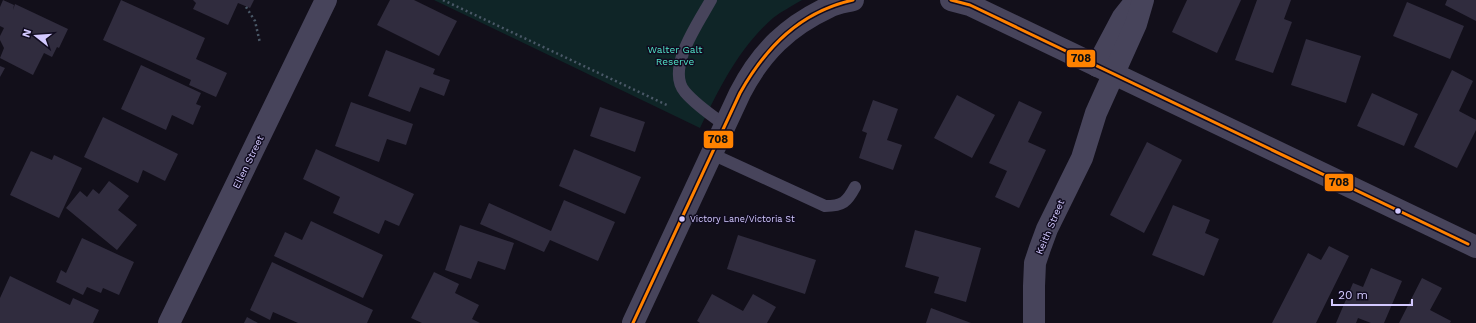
<svg xmlns="http://www.w3.org/2000/svg" width="1476" height="323" font-family="'Work Sans',sans-serif">
<style>
.green{fill:#0f2527}
.building{fill:#302c3e}
.lines{fill:none;stroke-linecap:round;stroke-linejoin:round}
.path{stroke:#4a5867;stroke-width:2.5;stroke-dasharray:2 3;stroke-linecap:butt}
.service{stroke:#47445b;stroke-width:12}
.minor{stroke:#47445b;stroke-width:22}
.bus-1-casing{stroke:#100b1f;stroke-width:6}
.bus-1{stroke:#ff8200;stroke-width:3}
.bus-dot{fill:#d3c9ff;stroke:#100b1f;stroke-width:1.5}
.labels{text-anchor:middle;dominant-baseline:central;stroke-width:3;stroke-linejoin:round;paint-order:stroke}
.bus-label{font-size:9px;fill:#d3c9ff;stroke:#100b1f;text-anchor:start}
.park-label{font-size:10px;fill:#51e3c8;stroke:#100b1f}
.street-label{font-size:10px;fill:#d3c9ff;stroke:#100b1f}
.line-badge{stroke:#100b1f;stroke-width:1.5}
.pale-badge-label{font-size:11px;text-anchor:middle;font-weight:bold;fill:#111}
</style>
<rect width="100%" height="100%" fill="#120f1a"/>
<path class="green" d="M434,0h368c-10,6 -20,11 -29,18 -35,31 -53,69 -73,110z"/>
<g class="building">
<polygon points="3,0 14,5 13,10 15,4 68,29 59,48 57,47 52,57 44,53 33,75 0,58 4,48 0,40 0,36 4,28 0,26 0,7"/>
<polygon points="121,0 205,38 196,59 227,73 216,97 189,85 191,80 103,40"/>
<polygon points="193,0 254,0 250,8 238,3 228,25 193,9 196,3"/>
<polygon points="390,0 414,0 457,21 439,56 377,25"/>
<polygon points="1187,0 1241,0 1217,53 1172,32"/>
<polygon points="1257,0 1291,0 1284,19 1292,22 1273,73 1235,60"/>
<polygon points="1447,0 1476,0 1476,21 1445,5"/>
<polygon points="1407,2 1464,26 1450,59 1393,36"/>
<polygon points="1306,39 1361,56 1346,103 1291,85"/>
<polygon points="386,50 435,69 433,74 450,80 444,96 420,87 410,112 368,96"/>
<polygon points="141,65 201,93 196,104 201,106 193,125 172,115 166,130 121,109"/>
<polygon points="0,66 5,68 0,77"/>
<polygon points="1452,70 1473,81 1459,111 1476,120 1476,130 1457,168 1414,147"/>
<polygon points="1372,93 1418,114 1404,146 1357,126"/>
<polygon points="957,95 995,115 972,158 934,138"/>
<polygon points="873,100 898,109 887,140 902,145 893,170 859,158 867,133 862,131"/>
<polygon points="1019,101 1042,112 1028,142 1046,150 1019,208 995,197 1007,171 989,163"/>
<polygon points="351,102 413,124 406,145 387,139 379,162 335,146"/>
<polygon points="600,107 645,122 635,152 590,136"/>
<polygon points="103,117 178,154 165,181 143,170 138,183 84,157"/>
<polygon points="1147,142 1182,160 1144,233 1110,215"/>
<polygon points="316,149 414,194 399,226 385,220 379,234 333,213 340,197 303,179"/>
<polygon points="574,149 641,177 625,214 559,186"/>
<polygon points="31,151 52,160 54,155 82,168 59,218 10,195"/>
<polygon points="109,181 129,196 118,210 137,225 117,250 66,208 80,191 87,197 93,189 99,194"/>
<polygon points="564,200 615,222 598,261 550,240 544,252 480,224 489,203 551,231"/>
<polygon points="1173,205 1210,220 1205,233 1219,239 1204,276 1152,255"/>
<polygon points="311,221 383,255 363,298 274,256 285,232 302,240"/>
<polygon points="460,225 514,243 505,270 478,261 471,279 445,270"/>
<polygon points="915,230 981,248 966,302 934,293 939,277 905,267"/>
<polygon points="738,235 816,260 805,294 727,269"/>
<polygon points="82,238 134,262 119,295 103,288 101,293 87,287 83,295 56,282 61,270 66,273"/>
<polygon points="1329,246 1349,256 1316,323 1272,323 1308,253 1321,260"/>
<polygon points="272,262 373,310 367,323 298,323 273,312 270,320 250,310"/>
<polygon points="1371,268 1402,281 1384,323 1371,323 1358,318 1356,323 1336,323 1353,283 1363,287"/>
<polygon points="434,272 459,284 455,293 479,305 472,319 480,323 422,323 411,318"/>
<polygon points="10,276 70,305 73,298 99,310 93,323 0,323 0,298"/>
<polygon points="1422,278 1442,288 1430,310 1451,321 1450,323 1399,323"/>
<polygon points="712,294 743,311 753,294 776,307 767,323 700,323 697,321"/>
<polygon points="931,308 971,323 926,323"/>
<polygon points="247,317 258,323 244,323"/>
</g>
<g class="lines">
<g class="path">
<polyline points="443,0 669,106"/>
<polyline points="246,7 255,21 260,43"/>
</g>
<g class="service">
<path d="M711,0c-12,22 -46,69 -26,92 11,13 26,23 40,33"/>
<path d="M712,154l113,52c18,0 22,-4 30,-19"/>
</g>
<g class="minor">
<polyline points="951,0 970,5 1476,247"/>
<polyline points="1097,66 1123,17 1135,2"/>
<polyline points="169,323 326,0"/>
<path d="M633,323l107,-230c21,-41 48,-67 89,-86 7,-4 16,-5 24,-7"/>
<polyline points="1034,323 1034,286 1035,263 1040,248 1047,229 1082,158 1096,113 1136,24 1143,0"/>
</g>
<g class="bus-1-casing">
<g id="bus-1">
<polyline points="951,0 970,5 1468,244"/>
<path d="M633,323l107,-230c26,-46 60,-81 113,-93"/>
</g>
</g>
<use href="#bus-1" class="bus-1"/>
</g>
<g class="bus-dot">
<circle cx="1398" cy="211" r="3.5"/>
<circle cx="682" cy="219" r="3.5"/>
</g>
<g class="labels">
<g class="bus-label">
<text x="690" y="219">Victory Lane/Victoria St</text>
</g>
<g class="park-label">
<text x="675" y="49">Walter Galt<tspan x="675" dy="12">Reserve</tspan></text>
</g>
<g class="street-label">
<text transform="translate(248 162) rotate(-64)">Ellen Street</text>
<text transform="translate(1050 227) rotate(-67)">Keith Street</text>
</g>
</g>
<g class="line-badge">
<rect x="1066" y="49" width="30" height="19" rx="4" fill="#ff8200"/>
<rect x="703" y="130" width="31" height="19" rx="4" fill="#ff8200"/>
<rect x="1324" y="173" width="30" height="19" rx="4" fill="#ff8200"/>
</g>
<g class="pale-badge-label">
<text x="1081" y="62">708</text>
<text x="718" y="143">708</text>
<text x="1339" y="186">708</text>
</g>
<g transform="translate(36 36) rotate(287)" stroke="#100b1f" stroke-width="3" paint-order="stroke">
<path d="M0-3L7 15L0 10L-7 15Z" fill="#d3c9ff"/>
<text y="-6" font-size="11" font-weight="bold" text-anchor="middle" fill="#d3c9ff">N</text>
</g>
<path d="M1332 299v6h80v-6" fill="none" stroke="#d3c9ff" stroke-width="2"/>
<text x="1338" y="299" font-size="12" fill="#d3c9ff" stroke="#100b1f" stroke-width="3" paint-order="stroke">20 m</text>
</svg>
